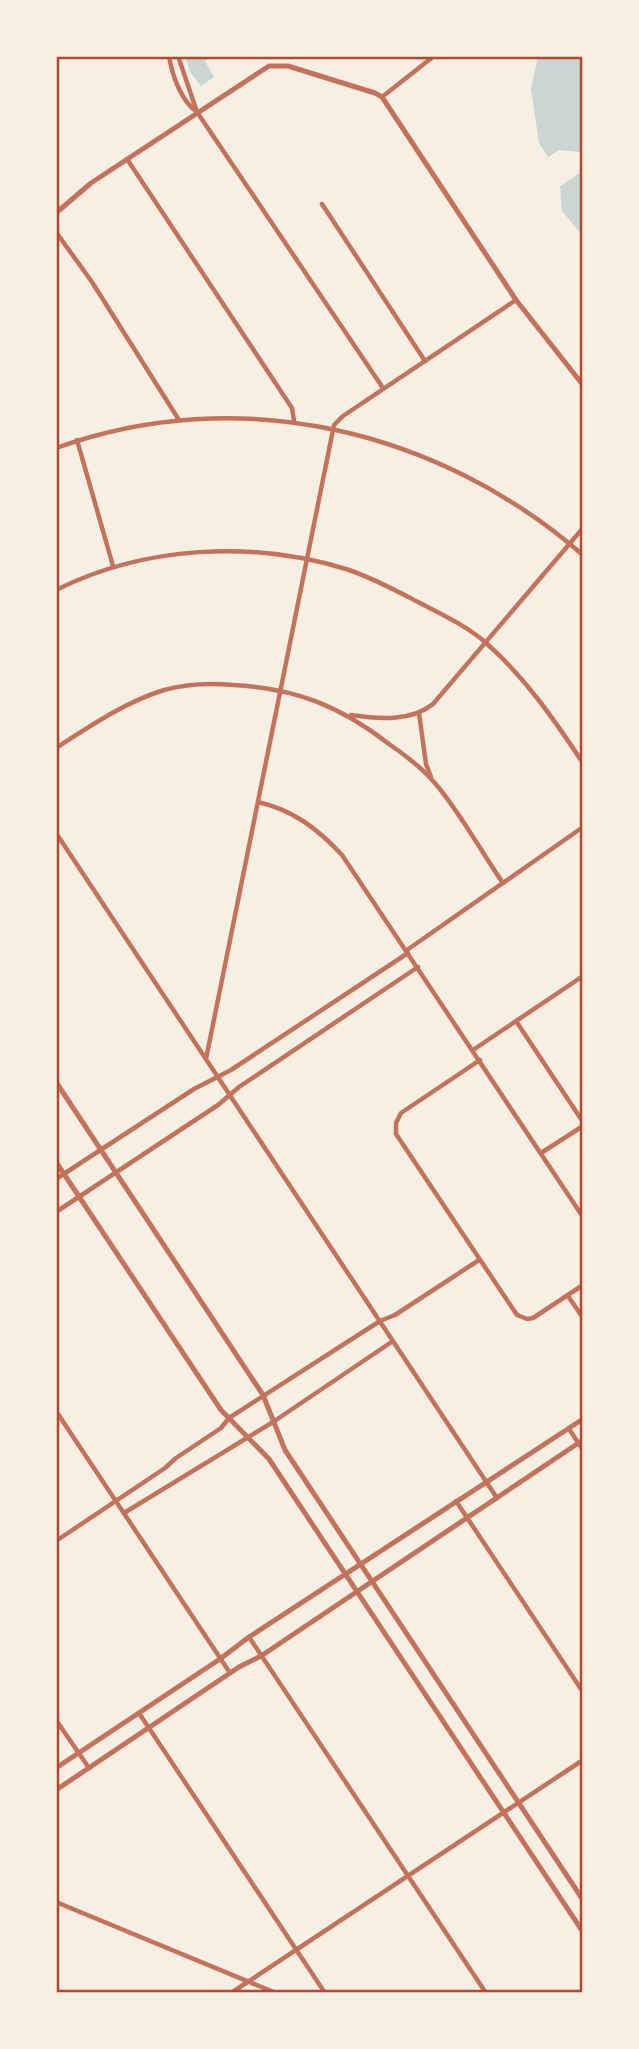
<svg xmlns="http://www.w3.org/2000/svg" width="639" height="2049" font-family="Raleway,sans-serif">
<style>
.water{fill:#c9d6d2}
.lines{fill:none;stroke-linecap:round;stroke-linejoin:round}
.minor{stroke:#c5725c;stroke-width:4.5}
.tertiary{stroke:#c5725c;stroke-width:5}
.neatline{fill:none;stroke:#b5482f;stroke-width:2.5}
</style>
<rect width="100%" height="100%" fill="#f6efe4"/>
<g class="water">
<polygon points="185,56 211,56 205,61 214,77 201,86 190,72"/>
<polygon points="538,56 583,56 583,157 580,152 559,150 548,157 539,143 531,89"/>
<polygon points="583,171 583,236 562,211 560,186"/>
</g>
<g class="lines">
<g class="minor">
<path d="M169,56c3,19 12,45 28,56"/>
<polyline points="178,56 197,112 383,388"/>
<polyline points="382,97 434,56"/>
<polyline points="127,159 292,408 294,421"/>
<polyline points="322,204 425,361"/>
<polyline points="56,232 92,282 179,420"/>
<polyline points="77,440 113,566"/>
<path d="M56,448c182,-66 382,-19 527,107"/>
<path d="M56,590c88,-44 196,-50 290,-21 25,8 49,21 72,33 23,12 49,24 68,41 39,34 69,78 97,120"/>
<polyline points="419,713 426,764 431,777"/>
<path d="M351,715c27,4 60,7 82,-11l150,-176"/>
<path d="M56,748c34,-22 69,-46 108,-58 22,-6 46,-7 69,-5 62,3 107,21 156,59 16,11 32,23 45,38 26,30 46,68 69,101"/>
<path d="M258,802c35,8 60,27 84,53l241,362"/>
<polyline points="56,833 497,1498"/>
<polyline points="407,950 583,827"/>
<polyline points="516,1021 583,1122"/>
<polyline points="473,1050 583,976"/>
<polyline points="206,1059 334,425 343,416 516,300"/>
<polyline points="480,1060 401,1113 396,1123 396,1134 517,1315 527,1319 533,1318 583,1285"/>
<polyline points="541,1153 583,1126"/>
<polyline points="56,1179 194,1089 231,1070 408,953"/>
<polyline points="56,1212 218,1105 239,1087 418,967"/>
<polyline points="568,1296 583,1318"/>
<polyline points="56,1411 230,1673"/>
<polyline points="569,1429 583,1450"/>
<polyline points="456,1501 583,1692"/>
<polyline points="124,1513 273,1422 393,1341"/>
<polyline points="56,1541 165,1468 176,1458 221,1428 229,1418 380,1321 395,1315 479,1260"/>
<polyline points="56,1621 56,1631"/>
<polyline points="249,1637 486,1993"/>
<polyline points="139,1713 325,1993"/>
<polyline points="56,1720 89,1768"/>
<polyline points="56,1902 276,1993"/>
<polyline points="231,1993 583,1760"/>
</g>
<g class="tertiary">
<polyline points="56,213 91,183 269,66 288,66 375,93 382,97 516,300 583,385"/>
<polyline points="56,1082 263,1395 285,1450 583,1900"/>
<polyline points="56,1162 221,1410 269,1459 583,1932"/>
<polyline points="56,1768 220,1659 249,1637 583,1419"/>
<polyline points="56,1790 239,1667 261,1656 583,1440"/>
</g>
</g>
<rect width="639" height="2049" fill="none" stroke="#f6efe4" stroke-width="116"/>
<rect x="58" y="58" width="523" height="1933" class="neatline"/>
</svg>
